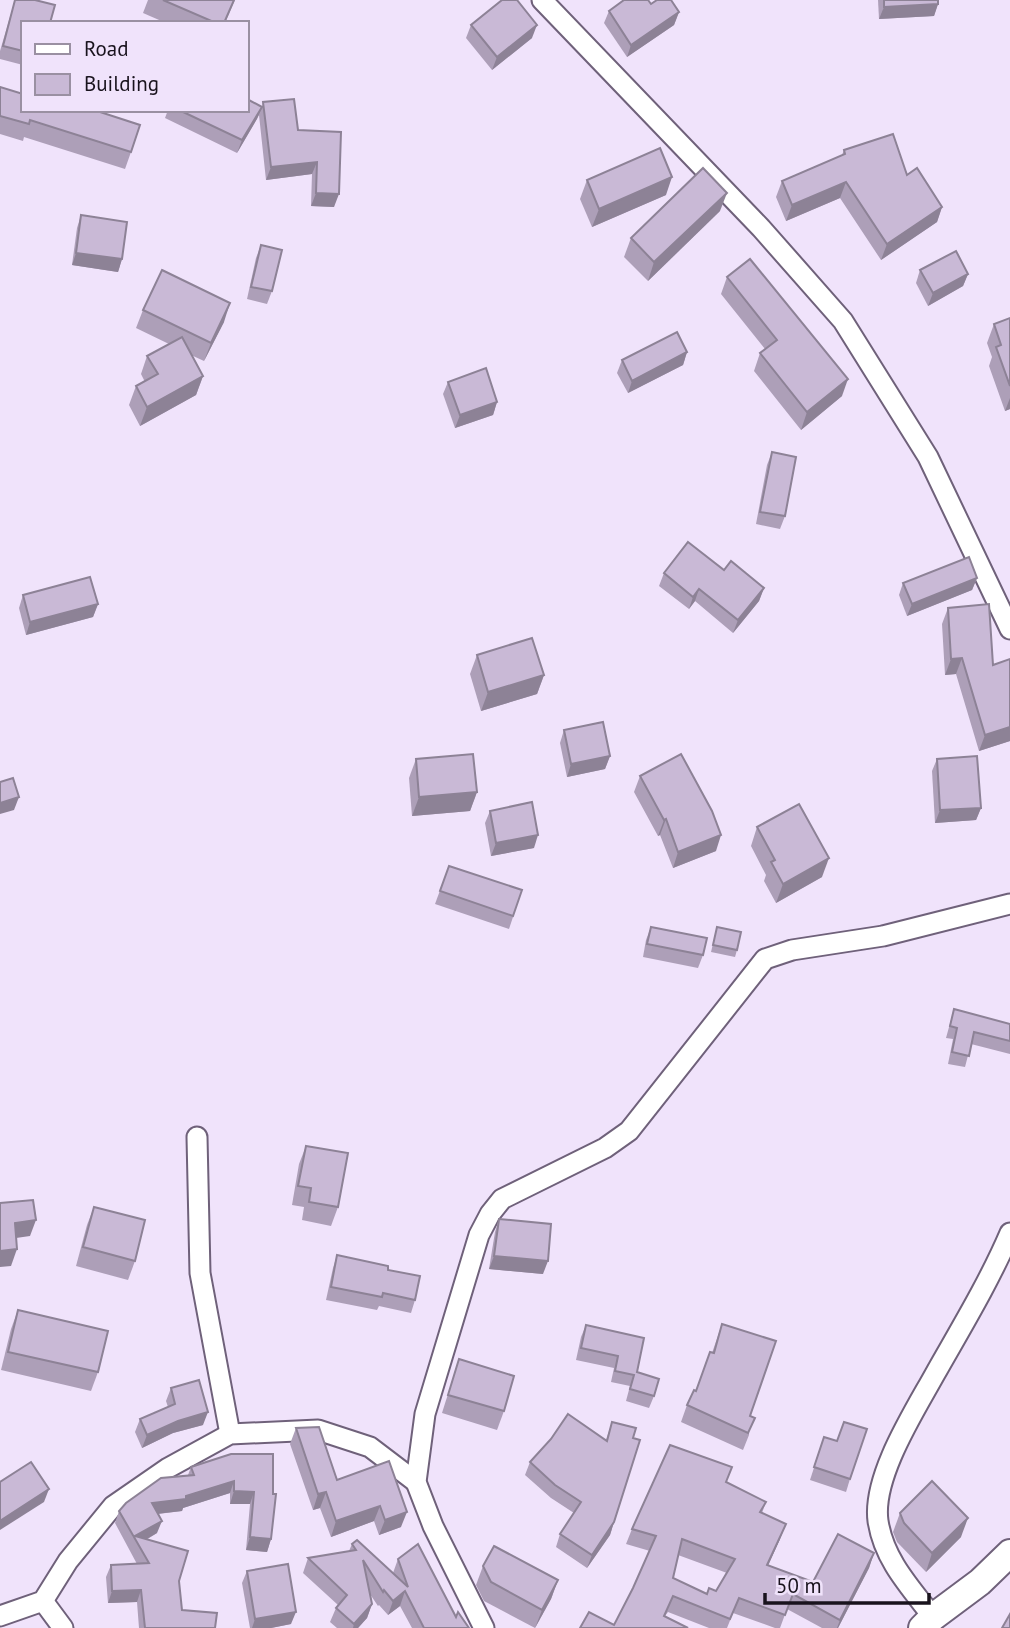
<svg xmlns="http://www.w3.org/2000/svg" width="1010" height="1628" font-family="'PT Sans',sans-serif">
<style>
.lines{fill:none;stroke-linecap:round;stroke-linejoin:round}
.street-casing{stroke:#6f617a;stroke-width:23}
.secondary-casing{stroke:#6f617a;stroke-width:30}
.street{stroke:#fff;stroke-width:19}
.secondary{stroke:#fff;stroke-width:26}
.wall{fill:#ad9fb8;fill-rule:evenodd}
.shaded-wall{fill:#8d8296}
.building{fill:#c9b9d6;stroke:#8d8296;stroke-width:2;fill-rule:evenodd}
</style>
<rect width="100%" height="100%" fill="#f0e3fb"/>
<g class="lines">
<g class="street-casing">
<g id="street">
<polyline points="542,0 761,228 843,321 928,457 1010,629"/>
<polyline points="197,1137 200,1273 230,1434"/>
<polyline points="43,1601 63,1628"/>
<polyline points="0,1616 43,1601 68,1561 113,1506 168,1468 230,1434 318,1430 370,1447 416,1482"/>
<path d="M933,1617c-23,-30 -49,-57 -55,-96 -6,-44 36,-109 57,-147 26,-46 54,-92 75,-141"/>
<polyline points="484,1628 433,1526 416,1482 425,1414 479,1235 490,1214 502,1199 605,1148 629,1131 765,959 792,950 883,936 1010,904"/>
</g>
</g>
<g class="secondary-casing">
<polyline id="secondary" points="922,1628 933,1617 980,1582 1010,1553"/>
</g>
<use href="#street" class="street"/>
<use href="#secondary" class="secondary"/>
</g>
<g class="wall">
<polygon points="15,0 23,23 23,65 0,59 0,51"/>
<polygon points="148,0 235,0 225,23 166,23 143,13"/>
<polygon points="878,0 938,0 938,4 934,16 879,19"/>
<polygon points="651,4 679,12 674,25 627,57 604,23 609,11"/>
<polygon points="471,25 532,38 492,70 466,38"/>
<polygon points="0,87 131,152 125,169 24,137 23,141 0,134"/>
<polygon points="263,102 298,130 341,132 334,207 311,206 312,174 266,180 259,115 237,153 165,118 168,110 247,110 262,107"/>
<polygon points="844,150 907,175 942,207 937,222 881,260 840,198 786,221 776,197 782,181 842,155"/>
<polygon points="587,180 666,195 592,227 580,199"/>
<polygon points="720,211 648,281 624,257 631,238"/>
<polygon points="81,215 122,259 118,272 72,265 77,228"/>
<polygon points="261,245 272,291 267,304 247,299 256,258"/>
<polygon points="920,270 968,274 963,286 928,306 916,283"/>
<polygon points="727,277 842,396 801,430 754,371 760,353 765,349 721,294"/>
<polygon points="143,310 224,322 204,361 191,355 203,376 196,395 140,426 129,405 136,386 145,382 141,374 147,356 169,344 136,328"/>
<polygon points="1010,318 1010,409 1005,411 989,366 992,357 987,343 994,324"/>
<polygon points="687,352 683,365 628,393 617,373 622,360"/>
<polygon points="448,382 497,402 493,415 455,428 443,394"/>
<polygon points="772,452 785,516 780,529 756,524 767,465"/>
<polygon points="724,570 764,588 759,601 733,633 695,601 689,609 659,586 664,573"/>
<polygon points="977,578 972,590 907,616 899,595 903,583"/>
<polygon points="23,595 98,604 93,617 26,635 19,608"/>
<polygon points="948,608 993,665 1010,741 979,751 956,674 945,675 942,624"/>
<polygon points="477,655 544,675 537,694 481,711 470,674"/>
<polygon points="564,730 610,756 605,769 567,777 560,743"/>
<polygon points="416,759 477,792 470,811 412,816 409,778"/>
<polygon points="937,759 981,808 976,820 935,823 932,771"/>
<polygon points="640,776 716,851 673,868 660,835 658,836 634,792"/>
<polygon points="490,811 534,848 491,856 485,823"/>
<polygon points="757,827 822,877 776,903 764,881 766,875 751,846"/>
<polygon points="449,866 522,890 509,929 435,904"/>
<polygon points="651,927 703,955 698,968 643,957 646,940"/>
<polygon points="717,927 737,950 735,957 711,952"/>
<polygon points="954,1009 1010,1024 1010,1054 971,1044 965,1067 948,1064 953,1039 946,1038"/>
<polygon points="306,1146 338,1207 331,1226 302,1220 304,1207 292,1205 299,1164"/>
<polygon points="94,1207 135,1261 128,1280 76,1266 87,1225"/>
<polygon points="499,1219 543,1274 489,1269 495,1232"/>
<polygon points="337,1255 388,1270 415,1300 411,1313 379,1306 377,1310 326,1300 333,1268"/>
<polygon points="18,1310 98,1372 91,1391 1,1370 11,1329"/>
<polygon points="722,1324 750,1416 749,1435 743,1450 681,1422 687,1405 696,1391 712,1353"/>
<polygon points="586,1325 637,1372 654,1396 649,1408 626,1401 630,1386 611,1382 614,1368 576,1360 581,1337"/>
<polygon points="459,1359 504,1411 497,1430 442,1413"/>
<polygon points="171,1388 203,1425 173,1433 142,1448 135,1432 140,1419 168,1407 166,1401"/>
<polygon points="612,1422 633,1438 614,1522 610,1535 587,1568 556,1547 560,1534 574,1513 551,1498 525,1475 530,1462 606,1440"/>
<polygon points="296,1428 337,1480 389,1461 401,1527 379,1535 374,1521 331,1537 320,1508 313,1510 290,1444"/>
<polygon points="824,1437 850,1479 846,1492 810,1480"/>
<polygon points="273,1454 271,1539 267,1552 246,1550 250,1504 230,1504 230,1493 183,1508 182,1511 158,1514 157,1533 146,1540 179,1581 182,1610 215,1628 139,1628 137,1602 108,1603 106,1577 111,1565 137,1564 115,1523 119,1511 188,1475 191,1467"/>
<path d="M726,1482l40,20 -4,11 18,26 -12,27 45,16 61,-29 -5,15 -31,60h-16l-35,-19 -7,19h-5l-42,-15 -6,15h-18l-41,-16 -3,4 -51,9 19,-37 17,-37 -24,-7 6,-15zM678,1555l49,18 -11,18 -9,3 -34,-16z"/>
<polygon points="900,1513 961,1537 926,1572 897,1542 893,1532"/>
<polygon points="352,1544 393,1573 398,1559 456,1617 469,1628 412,1628 400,1606 388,1615 379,1605 378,1606 370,1594 372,1604 367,1618 358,1628 337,1628 330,1622 336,1608 338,1605 303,1573 308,1558 349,1551"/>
<polygon points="483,1566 558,1580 551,1599 535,1628 484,1601 476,1585"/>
<polygon points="247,1571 291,1624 271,1628 250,1628 242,1583"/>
</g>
<g class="shaded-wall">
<polygon points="938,4 934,16 879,19 884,7"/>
<polygon points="679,12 674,25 627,57 631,45"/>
<polygon points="537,25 532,38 492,70 497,57"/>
<polygon points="262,107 257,119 237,153 242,140"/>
<polygon points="317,162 312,174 266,180 271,167"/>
<polygon points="672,177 666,195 592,227 599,209"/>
<polygon points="846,182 840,198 786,221 792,205"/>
<polygon points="316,193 339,194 334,207 311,206"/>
<polygon points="727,193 720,211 648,281 654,262"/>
<polygon points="942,207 937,222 881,260 887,244"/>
<polygon points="76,253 122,259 118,272 72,265"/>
<polygon points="968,274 963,286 928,306 933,293"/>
<polygon points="230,303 224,322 204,361 211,343"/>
<polygon points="687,352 683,365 628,393 632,381"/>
<polygon points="203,376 196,395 140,426 147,407"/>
<polygon points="848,379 842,396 801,430 807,412"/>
<polygon points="1010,398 1010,409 1005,411"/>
<polygon points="497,402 493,415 455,428 460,415"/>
<polygon points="977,578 972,590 907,616 912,604"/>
<polygon points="764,588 759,601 733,633 738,620"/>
<polygon points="699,589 695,601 689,609 693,597"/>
<polygon points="98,604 93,617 26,635 30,622"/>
<polygon points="962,658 956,674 945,675 951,659"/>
<polygon points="544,675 537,694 481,711 488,692"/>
<polygon points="1010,727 1010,741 979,751 985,735"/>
<polygon points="610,756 605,769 567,777 571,764"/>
<polygon points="477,792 470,811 412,816 419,797"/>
<polygon points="19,797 14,810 0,814 0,803"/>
<polygon points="981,808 976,820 935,823 940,810"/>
<polygon points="666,819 660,835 658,836 664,820"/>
<polygon points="538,835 534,848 491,856 496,843"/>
<polygon points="721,835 716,851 673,868 678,852"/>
<polygon points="829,858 822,877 776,903 783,884"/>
<polygon points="36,1220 30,1236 9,1239 15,1223"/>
<polygon points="17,1249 11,1266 0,1267 0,1251"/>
<polygon points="494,1256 548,1261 543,1274 489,1269"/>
<polygon points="208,1412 203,1425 173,1433 142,1448 147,1435 178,1421"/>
<polygon points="234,1481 230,1493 183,1508 182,1511 147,1515 152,1503 186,1496"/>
<polygon points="49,1489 44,1502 0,1530 0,1521"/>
<polygon points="234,1491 254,1492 250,1504 230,1504"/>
<polygon points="326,1492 320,1508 313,1510 318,1494"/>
<polygon points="380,1506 374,1521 331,1537 336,1521"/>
<polygon points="407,1512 401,1527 379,1535 385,1520"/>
<polygon points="968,1518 961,1537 926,1572 932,1553"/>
<polygon points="162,1521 157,1533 138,1544 135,1536"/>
<polygon points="614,1522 610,1535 587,1568 592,1555"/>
<polygon points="786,1524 780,1539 761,1580 767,1565"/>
<polygon points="250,1537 271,1539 267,1552 246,1550"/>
<polygon points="874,1553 869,1568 838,1628 837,1628 840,1620"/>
<polygon points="558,1580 551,1599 535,1628 542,1610"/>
<polygon points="141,1590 137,1602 108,1603 112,1591"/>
<polygon points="405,1591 400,1606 388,1615 393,1601"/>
<polygon points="372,1604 367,1618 358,1628 353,1628 354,1624"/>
<polygon points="296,1612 291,1624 271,1628 252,1628 255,1619"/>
</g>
<g class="building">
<polygon points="15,0 35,0 55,5 50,23 23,23 23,51 3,46"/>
<polygon points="163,0 234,0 224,23 216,23"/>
<polygon points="502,0 517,0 537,25 497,57 471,25"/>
<polygon points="624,0 648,0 651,4 657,0 671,0 679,12 631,45 609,11"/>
<polygon points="884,0 938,0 938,4 884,7"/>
<polygon points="0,87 23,94 23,110 94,110 140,125 131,152 30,120 29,124 0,116"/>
<polygon points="247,99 262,107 242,140 179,110 247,110"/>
<polygon points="294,99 298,130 341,132 339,194 316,193 317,162 271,167 263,102"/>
<polygon points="893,134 907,175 917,168 942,207 887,244 846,182 792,205 782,181 845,154 844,150"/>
<polygon points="660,148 672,177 599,209 587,180"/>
<polygon points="703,168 727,193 654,262 631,238"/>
<polygon points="81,215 127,222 122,259 76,253"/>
<polygon points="261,245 282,250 272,291 251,287"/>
<polygon points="956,251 968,274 933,293 920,270"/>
<polygon points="750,259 848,379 807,412 760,353 777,340 727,277"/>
<polygon points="162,270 230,303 211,343 143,310"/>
<polygon points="1010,318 1010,386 996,347 1001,345 994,324"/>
<polygon points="677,332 687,352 632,381 622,360"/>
<polygon points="182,337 203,376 147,407 136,386 158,374 147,356"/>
<polygon points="486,368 497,402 460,415 448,382"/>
<polygon points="772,452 796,457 785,516 760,512"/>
<polygon points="688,542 724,570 731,561 764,588 738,620 699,589 693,597 664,573"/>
<polygon points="969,557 977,578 912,604 903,583"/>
<polygon points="90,577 98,604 30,622 23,595"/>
<polygon points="989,604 993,665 1010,659 1010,727 985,735 962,658 951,659 948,608"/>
<polygon points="532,638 544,675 488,692 477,655"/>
<polygon points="603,722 610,756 571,764 564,730"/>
<polygon points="473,754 477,792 419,797 416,759"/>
<polygon points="681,754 712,811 721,835 678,852 666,819 664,820 640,776"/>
<polygon points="977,756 981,808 940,810 937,759"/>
<polygon points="13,778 19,797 0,803 0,782"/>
<polygon points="532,802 538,835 496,843 490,811"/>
<polygon points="799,804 829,858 783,884 771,862 775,860 757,827"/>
<polygon points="449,866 522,890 513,916 440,891"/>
<polygon points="651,927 707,938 703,955 647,944"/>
<polygon points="717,927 741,932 737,950 713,945"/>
<polygon points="954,1009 1010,1024 1010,1041 974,1032 969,1056 952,1052 957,1028 950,1026"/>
<polygon points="306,1146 348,1153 338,1207 309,1202 311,1188 298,1186"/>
<polygon points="33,1200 36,1220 15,1223 17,1249 0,1251 0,1203"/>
<polygon points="94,1207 145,1220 135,1261 83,1247"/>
<polygon points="499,1219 551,1224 548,1261 494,1256"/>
<polygon points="337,1255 388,1266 388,1270 420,1276 415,1300 383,1293 382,1297 331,1287"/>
<polygon points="18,1310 108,1331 98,1372 8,1352"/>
<polygon points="722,1324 776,1341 750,1416 755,1418 748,1433 687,1405 694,1390 696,1391 710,1352 714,1353"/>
<polygon points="586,1325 644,1338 637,1372 659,1379 654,1396 630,1389 634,1375 615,1371 618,1356 581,1348"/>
<polygon points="459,1359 514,1376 504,1411 448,1395"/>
<polygon points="199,1380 208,1412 178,1421 147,1435 140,1419 175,1404 171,1388"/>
<polygon points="568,1414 607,1441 612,1422 636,1428 633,1438 640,1440 614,1522 592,1555 560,1534 581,1502 555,1485 530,1462 551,1439"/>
<polygon points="844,1422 867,1429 850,1479 814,1467 824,1437 837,1441"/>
<polygon points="319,1427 337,1480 389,1461 407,1512 385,1520 380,1506 336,1521 326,1492 318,1494 296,1428"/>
<path d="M670,1445l62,22 -6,15 40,20 -6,10 26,12 -19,41 46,17 25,-48 36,19 -34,67 -47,-26 -8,21 -46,-17 -9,21 -57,-23 -9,20 24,12h-108l9,-16 25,13 19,-37 23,-52 -24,-7zM682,1539l53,20 -19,32 -7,-3 -2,6 -34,-16z"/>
<polygon points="231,1454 273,1454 273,1494 276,1494 271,1539 250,1537 254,1492 234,1491 234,1481 186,1496 186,1499 152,1503 162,1521 135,1536 188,1551 179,1581 182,1610 217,1613 215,1628 145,1628 141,1590 112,1591 111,1565 149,1563 119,1511 126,1503 161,1478 194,1475 191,1467"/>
<polygon points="31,1462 49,1489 0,1521 0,1482"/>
<polygon points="932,1481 968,1518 932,1553 904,1523 900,1513"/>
<polygon points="357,1540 408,1587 398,1559 418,1544 456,1617 458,1612 469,1628 424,1628 405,1591 393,1601 384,1590 383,1592 363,1560 372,1604 354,1624 336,1608 347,1595 308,1558 356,1550 352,1544"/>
<polygon points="494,1546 558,1580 542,1610 491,1582 483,1566"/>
<polygon points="288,1564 296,1612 255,1619 247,1571"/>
<polygon points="1010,1614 1010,1628 1002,1628"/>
</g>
<rect x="21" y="21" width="228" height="91" fill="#f0e3fb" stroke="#9a90a2" stroke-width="2"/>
<rect x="35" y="44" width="35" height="10" fill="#ffffff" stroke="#9a90a2" stroke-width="2"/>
<text x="84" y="56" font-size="21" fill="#19131d">Road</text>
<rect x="35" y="74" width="35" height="21" fill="#c9b9d6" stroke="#9a90a2" stroke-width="2"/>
<text x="84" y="91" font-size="21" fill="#19131d">Building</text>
<path d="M765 1593v10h164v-10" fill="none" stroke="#19131d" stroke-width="3.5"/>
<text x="776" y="1593" font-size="21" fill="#19131d" stroke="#f0e3fb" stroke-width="5" paint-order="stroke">50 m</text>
</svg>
